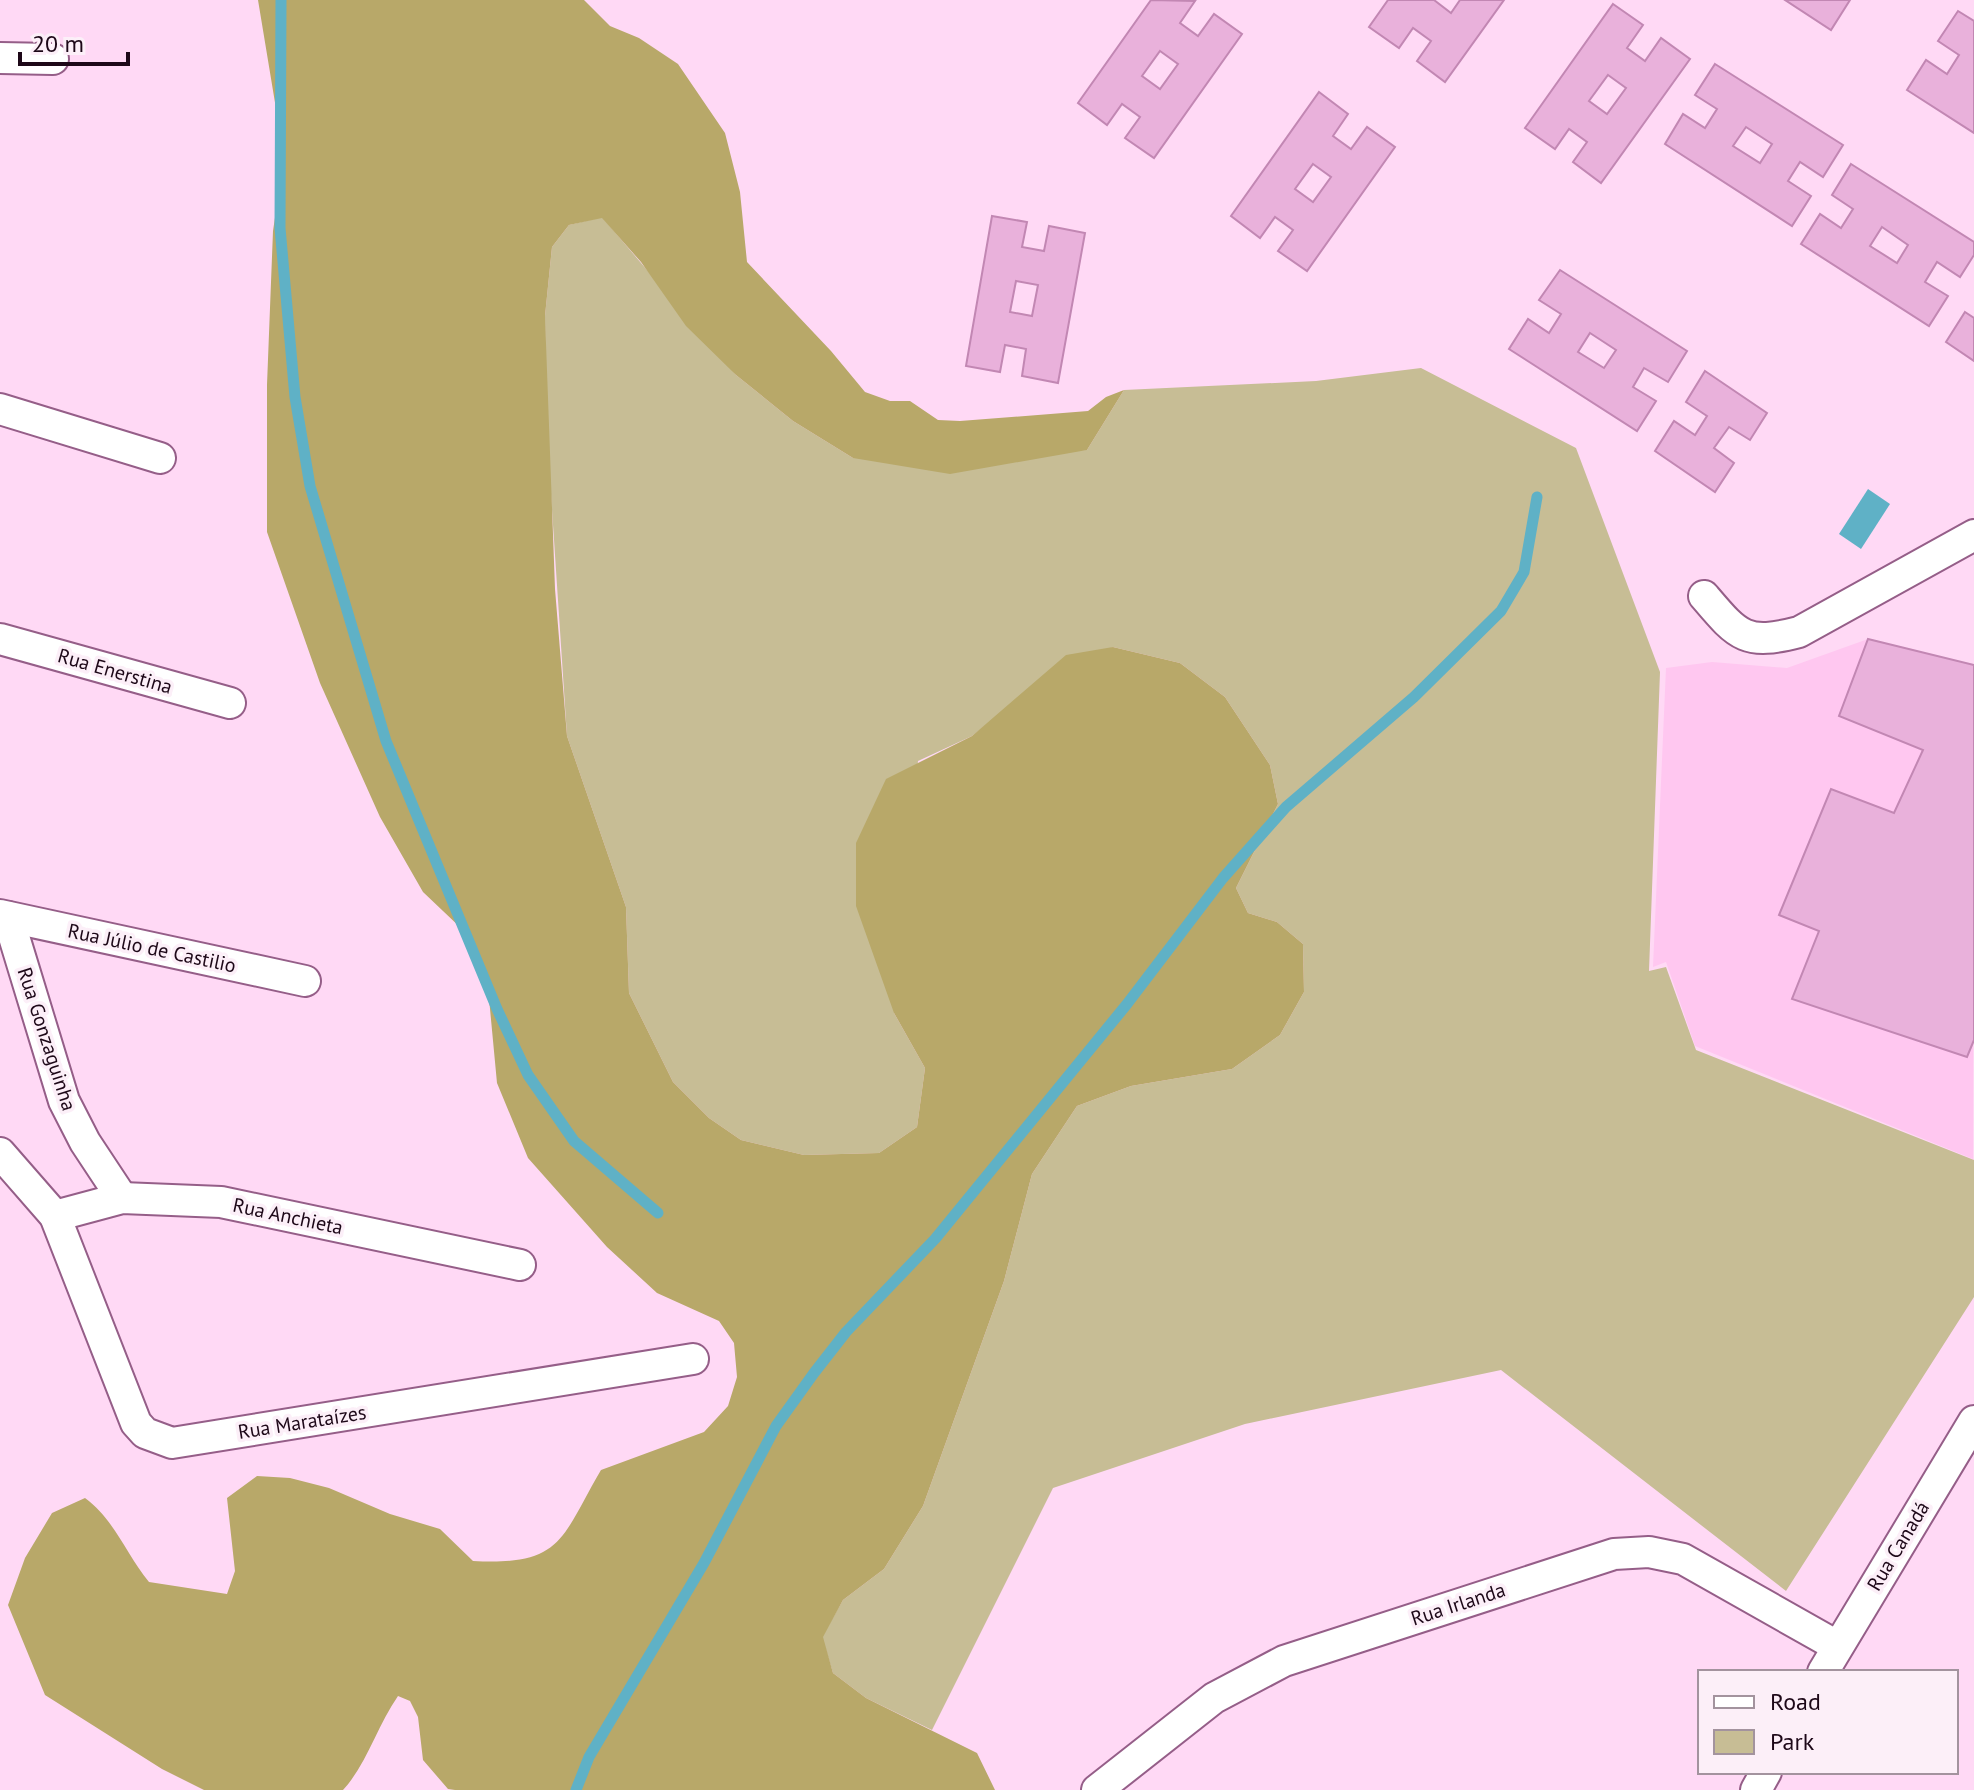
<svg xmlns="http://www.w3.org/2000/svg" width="1974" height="1790" font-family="'PT Sans',sans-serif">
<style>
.built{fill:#ffc7f0}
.green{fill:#c7bd95}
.forest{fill:#b8a869}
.water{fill:#5fb1c6}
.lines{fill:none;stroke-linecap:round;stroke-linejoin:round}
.stream{stroke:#5fb1c6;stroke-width:11}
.building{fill:#e9b1db;stroke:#c287b3;stroke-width:2;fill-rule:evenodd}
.street-casing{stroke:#955e88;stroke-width:34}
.street{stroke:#fff;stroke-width:30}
.labels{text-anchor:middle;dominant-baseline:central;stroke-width:7;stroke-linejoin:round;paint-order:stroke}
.street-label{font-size:20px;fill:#1d0818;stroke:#fceff8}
</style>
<rect width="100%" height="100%" fill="#ffd9f5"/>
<polygon class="built" points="1868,639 1974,665 1973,1159 1695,1046 1666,962 1653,967 1666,668 1712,662 1787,668"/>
<polygon class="green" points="602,217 736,375 793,421 853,458 1087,450 1124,390 1316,381 1421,368 1576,448 1660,672 1649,971 1666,967 1696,1050 1974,1160 1974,1297 1786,1591 1501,1370 1245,1424 1053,1488 932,1730 866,1698 833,1673 822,1637 843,1600 884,1569 923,1506 1004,1281 1032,1174 1077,1106 1131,1086 1232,1069 1280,1035 1304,992 1303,944 1277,922 1248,913 1236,888 1278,804 1270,765 1225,697 1180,663 1113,647 1015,702 972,736 918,761 894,1013 925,1068 917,1127 879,1153 804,1155 741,1140 709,1118 673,1082 629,993 626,907 567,736 546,419 545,316 552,247 569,225"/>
<path class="forest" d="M258,0h326l26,26 29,12 39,26 47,69 15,59 7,70 84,89 34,41 25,9h20l28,19 22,1 128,-10 18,-14 18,-7 -37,60 -137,24 -97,-16 -60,-37 -57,-46 -50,-49 -45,-64 -39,-44 -33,7 -17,22 -7,69 10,273 12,147 59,171 3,86 44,89 36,36 32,22 63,15 75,-2 38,-26 8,-59 -31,-55 -38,-107v-63l30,-64 86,-43 94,-81 47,-8 67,16 45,34 45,68 8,39 -42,84 12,25 29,9 26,22 1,48 -24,43 -48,34 -101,17 -54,20 -45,68 -28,107 -81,225 -39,63 -41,31 -20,37 10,36 33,25 111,55 18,37h-540l-7,-1 -25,-29 -5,-43 -8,-16 -12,-5c-21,30 -31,68 -55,94h-139l-42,-21 -117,-74 -37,-90 17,-47 27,-45 33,-15c29,21 41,56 64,84l78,12 8,-23 -8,-73 30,-22 33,2 39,10 61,26 50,15 33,32c90,5 88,-23 128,-91l103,-38 24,-26 9,-29 -3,-34 -15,-22 -62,-28 -50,-46 -79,-89 -31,-75 -10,-106 -24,-47 -40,-38 -43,-75 -60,-134 -53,-151v-147l6,-154 11,-74z"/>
<polygon class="water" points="1868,489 1890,504 1861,549 1839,534"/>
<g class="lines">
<g class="stream">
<polyline points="281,0 280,228 295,397 310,486 386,741 497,1009 528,1075 574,1141 658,1213"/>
<polyline points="576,1790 589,1757 704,1563 776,1426 814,1373 846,1332 935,1239 1127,1004 1223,878 1286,807 1414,697 1501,611 1524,572 1537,497"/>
</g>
</g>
<g class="building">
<path d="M1151,0l44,1 -15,22 18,13 16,-22 28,20 -88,124 -29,-20 15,-21 -18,-13 -15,21 -29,-22zM1160,51l18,13 -18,25 -18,-13z"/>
<polygon points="1388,0 1434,0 1451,13 1460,0 1504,0 1445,82 1417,61 1431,41 1413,28 1399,48 1369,27"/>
<polygon points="1785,0 1850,0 1831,30"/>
<path d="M1613,4l30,21 -16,23 18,13 16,-23 29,21 -89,124 -28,-21 14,-20 -18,-13 -14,20 -30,-21zM1608,75l18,13 -19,26 -18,-13z"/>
<polygon points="1958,11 1974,21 1974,133 1907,90 1926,60 1947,74 1959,55 1938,41"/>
<path d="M1715,64l128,81 -20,32 -23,-15 -12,19 23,15 -19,30 -127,-82 18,-30 22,14 12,-19 -22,-14zM1746,127l26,17 -12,19 -27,-17z"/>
<path d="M1319,92l29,22 -15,22 18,13 16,-22 28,20 -88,124 -29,-20 15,-21 -18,-13 -15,21 -29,-22zM1313,164l18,13 -18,25 -18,-13z"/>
<path d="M1851,164l123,78v13l-14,22 -23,-15 -12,20 23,14 -19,30 -128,-82 19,-30 21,14 12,-19 -21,-14zM1882,227l26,18 -11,18 -27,-17z"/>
<path d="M992,216l35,6 -5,25 22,4 5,-25 36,7 -27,150 -36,-7 4,-27 -21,-4 -5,27 -34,-6zM1016,281l22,4 -6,31 -22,-4z"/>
<path d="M1560,270l127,81 -19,31 -24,-14 -11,19 23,14 -19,30 -128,-82 19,-30 21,14 12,-19 -22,-14zM1590,333l26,17 -12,18 -26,-16z"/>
<polygon points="1965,312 1974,318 1974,361 1946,342"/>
<polygon points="1705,371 1767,413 1750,440 1729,427 1714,448 1734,463 1715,492 1655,451 1674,421 1695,435 1707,416 1686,402"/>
<polygon points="1868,639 1974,665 1974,1040 1967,1057 1792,999 1819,931 1779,915 1831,789 1894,813 1923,750 1839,716"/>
</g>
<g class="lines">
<g class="street-casing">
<g id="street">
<polyline points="0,58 53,59"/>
<polyline points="0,409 160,458"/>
<path d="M1704,596c34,40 41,50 95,36l175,-97"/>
<polyline points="0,639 230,703"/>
<polyline points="0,915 305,981"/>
<polyline points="8,917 64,1101 85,1142 122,1198"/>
<polyline points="0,1153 55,1216 136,1423 145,1433 172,1443 693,1359"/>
<polyline points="55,1216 122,1198 221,1202 520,1265"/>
<polyline points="1823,1672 1974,1421"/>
<polyline points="1097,1790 1214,1698 1284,1661 1614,1554 1649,1552 1683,1559 1837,1646"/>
<polyline points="1756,1790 1766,1772"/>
</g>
</g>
<use href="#street" class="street"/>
</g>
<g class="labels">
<g class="street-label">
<text transform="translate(115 671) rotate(16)">Rua Enerstina</text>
<text transform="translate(152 948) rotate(12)">Rua Júlio de Castilio</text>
<text transform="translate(47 1039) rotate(72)">Rua Gonzaguinha</text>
<text transform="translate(288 1216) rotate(12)">Rua Anchieta</text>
<text transform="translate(302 1422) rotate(-9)">Rua Marataízes</text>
<text transform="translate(1898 1546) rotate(-59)">Rua Canadá</text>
<text transform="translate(1458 1604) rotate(-18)">Rua Irlanda</text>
</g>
</g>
<rect x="1698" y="1670" width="260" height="104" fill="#fceff8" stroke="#a3939e" stroke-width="2"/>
<rect x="1714" y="1696" width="40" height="12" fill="#ffffff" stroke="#a3939e" stroke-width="2"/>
<text x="1770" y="1710" font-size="24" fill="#1d0818">Road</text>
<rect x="1714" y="1730" width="40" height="24" fill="#c7bd95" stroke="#a3939e" stroke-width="2"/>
<text x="1770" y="1750" font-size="24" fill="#1d0818">Park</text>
<path d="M20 52v12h108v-12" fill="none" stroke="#1d0818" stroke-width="4"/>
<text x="32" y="52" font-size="24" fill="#1d0818" stroke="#fceff8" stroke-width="6" paint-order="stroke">20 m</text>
</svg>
